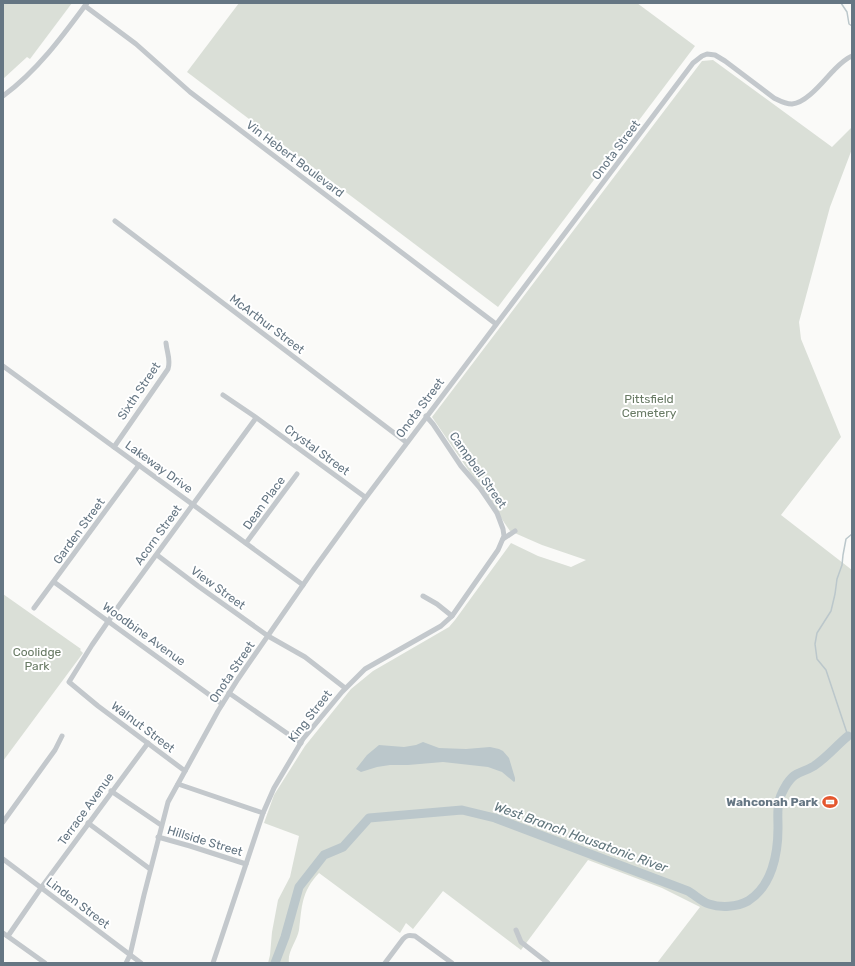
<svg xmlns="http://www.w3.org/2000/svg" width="855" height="966" font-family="Rubik,sans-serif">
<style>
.green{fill:#dadfd7}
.water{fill:#bbc7cb}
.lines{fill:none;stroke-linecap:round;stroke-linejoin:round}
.stream{stroke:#bbc7cb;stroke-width:1.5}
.river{stroke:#bbc7cb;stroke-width:9}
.minor{stroke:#c3c8cc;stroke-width:5}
.labels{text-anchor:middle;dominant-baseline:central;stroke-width:4;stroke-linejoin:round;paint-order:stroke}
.street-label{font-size:12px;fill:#657683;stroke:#fff}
.park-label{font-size:12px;fill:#687a64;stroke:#fff}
.poi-label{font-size:12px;font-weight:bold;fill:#657683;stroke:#fff;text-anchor:end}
.water-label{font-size:13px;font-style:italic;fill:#60757c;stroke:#fff}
</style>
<rect width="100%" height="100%" fill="#fafaf8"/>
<g class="green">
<polygon points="3,3 72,3 30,59 27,57 3,79"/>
<polygon points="239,3 637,3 695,46 498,307 187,72"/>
<path d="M713,60l119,87 20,-20v22l-22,58 -31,115 2,17 40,98 -60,78 71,55v393h-195l43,-56 -38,-19 -74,-28 -67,90 -78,-59 -30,38 -7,-6 -6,10 -81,-60c-18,19 -17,34 -20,57 -2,11 -12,22 -10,33h-21l2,-8 2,-23 6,-32 12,-23 9,-41 -35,-13 10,-28 31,-49 46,-57 22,-18 76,-44 6,-7 56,-77 27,13 33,11 15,-7 -44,-15 -32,-14 -78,-114 270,-356z"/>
<polygon points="3,594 81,649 80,650 83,653 3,761"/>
</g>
<polygon class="water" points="423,742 439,748 466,749 490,747 499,749 503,751 509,758 515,778 515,781 514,782 502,772 488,767 443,762 408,765 390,765 377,767 361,772 356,769 367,755 379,745 404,747 416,745"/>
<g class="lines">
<g class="stream">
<polyline points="841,3 847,12 849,24 852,26"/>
<polyline points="852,534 846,539 843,555 842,565 837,579 835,594 831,611 817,633 815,644 817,659 826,670 848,736 852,733"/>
</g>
<path class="river" d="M275,963l10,-26 14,-50 25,-32 19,-8 26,-29 93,-8 33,8 193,73c7,4 14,11 21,13 12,4 28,3 39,-3 24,-15 30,-47 30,-73 0,-17 -2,-26 7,-41 10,-17 16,-13 29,-21 12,-8 23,-21 34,-30"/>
<g class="minor">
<polyline points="85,6 136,44 190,92 496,324"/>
<path d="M3,96c34,-25 59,-59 84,-93"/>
<polyline points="115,221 406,442"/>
<polyline points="3,366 303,585"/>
<polyline points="223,395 254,416 365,497"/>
<path d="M114,447l54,-78c3,-9 -1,-16 -2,-26"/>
<polyline points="503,539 515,531"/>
<polyline points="246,543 297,474"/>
<polyline points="157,555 198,586 268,636 305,657 345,688"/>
<polyline points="54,582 222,704"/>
<polyline points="423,596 437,604 452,616"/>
<polyline points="34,608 139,465"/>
<polyline points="229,693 301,743"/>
<polyline points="185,771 98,706 69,682 92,645 118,607 256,418"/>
<polyline points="178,784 263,813"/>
<polyline points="111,791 161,825"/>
<polyline points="3,822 55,750 62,736"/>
<polyline points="88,823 150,869"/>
<polyline points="158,837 190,846 246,864"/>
<polyline points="3,859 141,963"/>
<polyline points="516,930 521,942 548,963"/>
<polyline points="3,933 45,963"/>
<polyline points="8,936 41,888 148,743"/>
<path d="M126,963l4,-8 14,-60 24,-93 50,-91 20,-32 76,-110 47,-65 332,-441 9,-7 5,-2 8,1 10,6 49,37c6,3 11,6 18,6 15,-1 32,-24 43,-35 5,-5 10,-10 17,-13"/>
<polyline points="213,963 263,813 274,788 303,739 342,692 365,669 441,626 452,616 498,550 504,536 503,529 497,513 480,488 461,466 433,424 426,416"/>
<path d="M385,963l18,-24c4,-4 6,-4 12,-3l37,27"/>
</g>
</g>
<defs>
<g id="stadium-bare" transform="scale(1.2)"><path d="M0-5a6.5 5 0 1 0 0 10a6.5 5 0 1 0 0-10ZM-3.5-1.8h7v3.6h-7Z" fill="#e4572e" stroke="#fff" stroke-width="2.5" paint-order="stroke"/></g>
</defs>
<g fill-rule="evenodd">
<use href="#stadium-bare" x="830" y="802"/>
</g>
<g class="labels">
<g class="street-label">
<text transform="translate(616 150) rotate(-53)">Onota Street</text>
<text transform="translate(295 159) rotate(37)">Vin Hebert Boulevard</text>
<text transform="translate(267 324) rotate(37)">McArthur Street</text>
<text transform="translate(139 391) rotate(-56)">Sixth Street</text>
<text transform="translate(420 408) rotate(-53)">Onota Street</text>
<text transform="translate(317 450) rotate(36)">Crystal Street</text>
<text transform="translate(159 467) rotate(36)">Lakeway Drive</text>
<text transform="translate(478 470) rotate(55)">Campbell Street</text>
<text transform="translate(264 503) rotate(-54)">Dean Place</text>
<text transform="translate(79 531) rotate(-54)">Garden Street</text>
<text transform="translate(158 535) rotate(-54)">Acorn Street</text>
<text transform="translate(218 588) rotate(36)">View Street</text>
<text transform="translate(144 634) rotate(36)">Woodbine Avenue</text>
<text transform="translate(232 672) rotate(-56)">Onota Street</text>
<text transform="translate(310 716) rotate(-52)">King Street</text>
<text transform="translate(143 727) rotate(37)">Walnut Street</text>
<text transform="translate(86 809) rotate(-54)">Terrace Avenue</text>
<text transform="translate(205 841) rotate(17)">Hillside Street</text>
<text transform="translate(78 903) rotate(37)">Linden Street</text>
</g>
<g class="park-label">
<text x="649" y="399">Pittsfield<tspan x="649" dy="14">Cemetery</tspan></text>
<text x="37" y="652">Coolidge<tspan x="37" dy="14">Park</tspan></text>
</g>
<g class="poi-label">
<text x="818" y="802">Wahconah Park</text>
</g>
<g class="water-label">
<text transform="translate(581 837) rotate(20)">West Branch Housatonic River</text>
</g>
</g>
<rect width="855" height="966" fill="none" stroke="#657683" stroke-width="8"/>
</svg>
